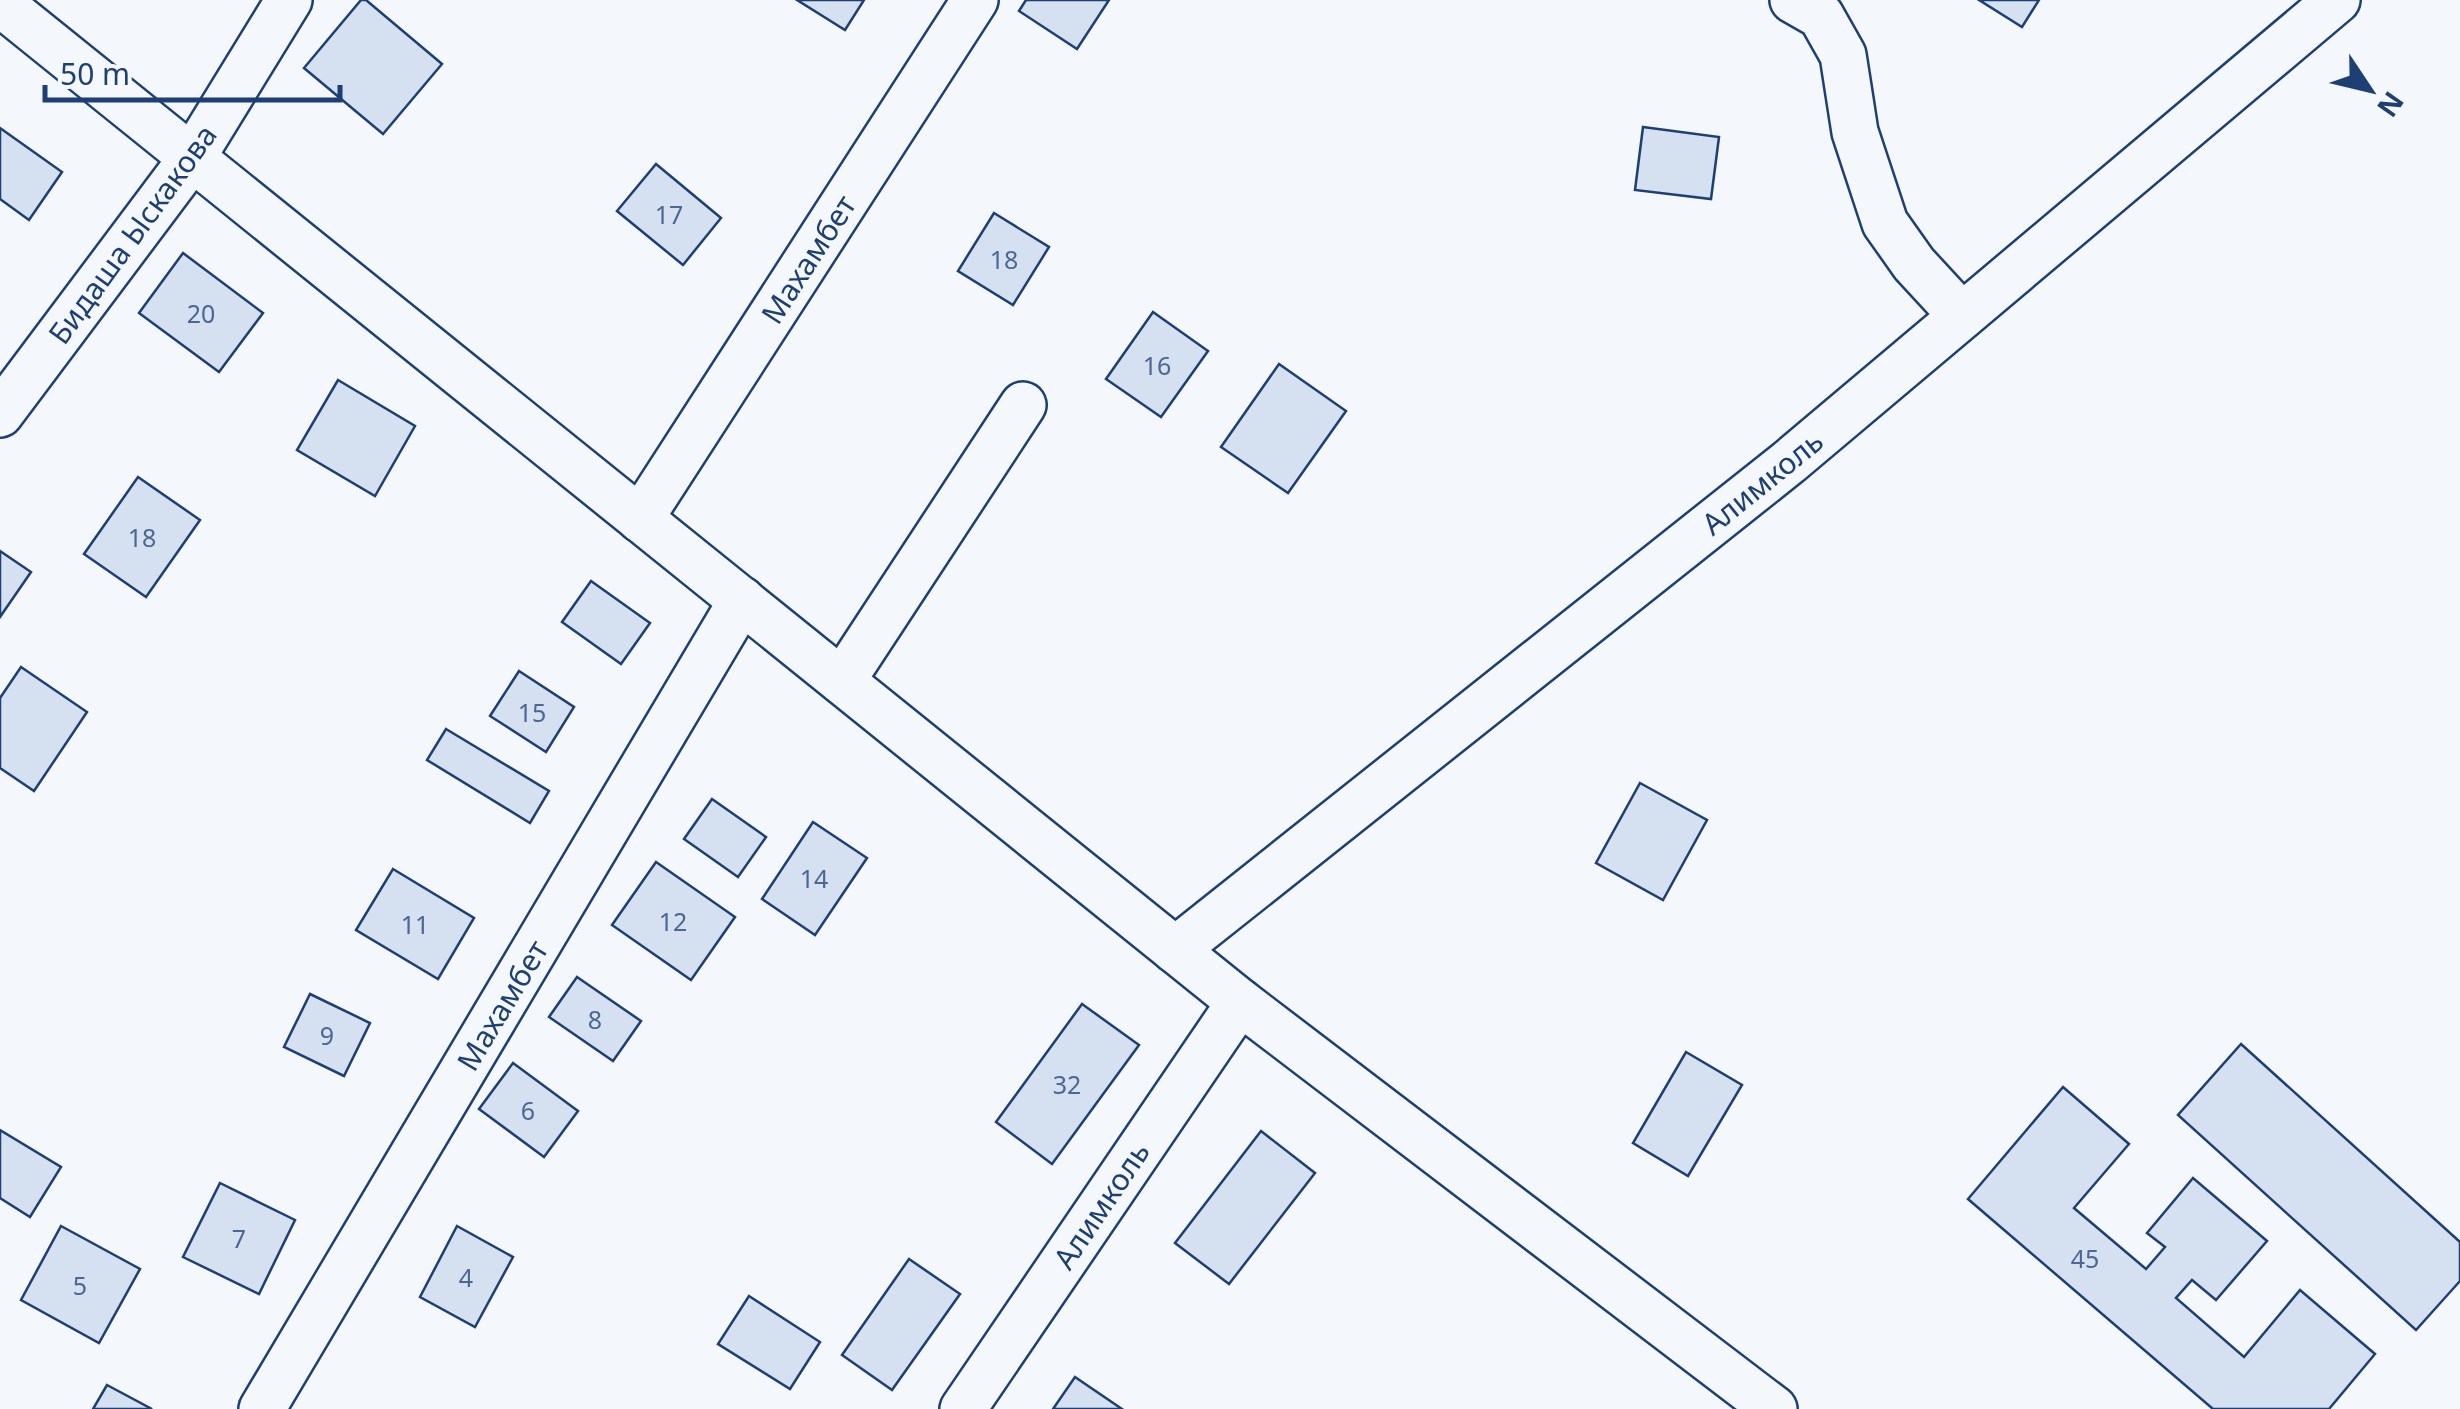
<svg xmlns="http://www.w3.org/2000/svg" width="2460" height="1409" font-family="'Noto Sans',sans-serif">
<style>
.building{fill:#d5e0f0;stroke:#1d3f73;stroke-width:2.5}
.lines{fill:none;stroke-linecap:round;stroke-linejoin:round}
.minor-casing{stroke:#1d3f73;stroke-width:50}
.minor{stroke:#f4f7fb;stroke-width:45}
.labels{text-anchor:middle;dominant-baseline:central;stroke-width:8;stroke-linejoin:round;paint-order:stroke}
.number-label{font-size:25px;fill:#4b6792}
.street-label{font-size:30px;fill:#1d3f73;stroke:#f4f7fb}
</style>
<rect width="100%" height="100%" fill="#f4f7fb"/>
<g class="building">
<polygon points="361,0 366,0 442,64 383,134 304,68"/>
<polygon points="797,0 864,0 845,30"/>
<polygon points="1026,0 1109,0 1077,49 1019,11"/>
<polygon points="1979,0 2039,0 2022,27"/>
<polygon points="1643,127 1719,137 1711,199 1635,190"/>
<polygon points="0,128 62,172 29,220 0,199"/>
<polygon points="656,164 721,218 683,265 617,211"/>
<polygon points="994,213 1049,247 1013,305 958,271"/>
<polygon points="183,253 263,313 219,372 139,313"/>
<polygon points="1153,312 1208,351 1161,417 1106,379"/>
<polygon points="1279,364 1346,411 1288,493 1221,447"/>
<polygon points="338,380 415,426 375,496 297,450"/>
<polygon points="138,477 200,520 146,597 84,554"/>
<polygon points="0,551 31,572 0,617"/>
<polygon points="591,581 650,623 621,664 562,622"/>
<polygon points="21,667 87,712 34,791 0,768 0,698"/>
<polygon points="519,671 574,707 546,752 490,716"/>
<polygon points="446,729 549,791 530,823 427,760"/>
<polygon points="1640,783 1707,820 1663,900 1596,863"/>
<polygon points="712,799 766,837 738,877 684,839"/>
<polygon points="813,822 867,858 815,935 762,899"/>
<polygon points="656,862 735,917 691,980 612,925"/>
<polygon points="393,869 474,918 438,979 356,930"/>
<polygon points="577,977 641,1021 613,1061 549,1017"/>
<polygon points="310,994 370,1023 344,1076 284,1047"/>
<polygon points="1082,1004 1139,1045 1052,1164 996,1122"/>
<polygon points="2241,1044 2460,1242 2460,1281 2416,1330 2178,1115"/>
<polygon points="1686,1052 1742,1085 1688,1176 1633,1143"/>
<polygon points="513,1063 578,1111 544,1157 479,1109"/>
<polygon points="2063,1087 2129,1144 2074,1208 2146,1269 2165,1247 2147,1233 2193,1178 2267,1241 2216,1300 2192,1280 2176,1298 2244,1357 2300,1290 2375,1354 2329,1409 2213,1409 1968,1199"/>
<polygon points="0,1130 61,1167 30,1217 0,1198"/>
<polygon points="1261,1131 1315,1173 1229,1284 1175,1243"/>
<polygon points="220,1183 295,1220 259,1294 183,1257"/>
<polygon points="61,1226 140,1269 99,1343 21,1300"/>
<polygon points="457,1226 513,1257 475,1327 420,1297"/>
<polygon points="909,1259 960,1294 892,1390 842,1355"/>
<polygon points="749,1296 820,1342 790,1389 718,1344"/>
<polygon points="1075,1377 1122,1409 1053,1409"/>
<polygon points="107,1385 152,1409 93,1409"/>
</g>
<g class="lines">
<g class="minor-casing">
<g id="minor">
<polyline points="1793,0 1821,16 1843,55 1855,132 1885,223 1914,264 1962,316"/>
<polyline points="0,3 1240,1002 1774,1409"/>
<polyline points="0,414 192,158 289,0"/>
<polyline points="640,519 975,0"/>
<polyline points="842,681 1023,405"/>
<polyline points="1175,950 1789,462 2337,0"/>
<polyline points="262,1409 742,600"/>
<polyline points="963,1409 1240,1002"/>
</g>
</g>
<use href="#minor" class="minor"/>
</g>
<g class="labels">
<g class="number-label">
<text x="669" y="214">17</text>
<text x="1004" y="259">18</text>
<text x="201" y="313">20</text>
<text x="1157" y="365">16</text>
<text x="142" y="537">18</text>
<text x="532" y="712">15</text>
<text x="814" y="878">14</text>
<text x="673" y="921">12</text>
<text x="415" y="924">11</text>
<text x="595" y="1019">8</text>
<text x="327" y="1035">9</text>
<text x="1067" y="1084">32</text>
<text x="528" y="1110">6</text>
<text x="239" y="1238">7</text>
<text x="2085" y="1258">45</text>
<text x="466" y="1277">4</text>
<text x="80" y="1285">5</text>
</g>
<g class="street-label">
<text transform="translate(132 234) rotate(-54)">Бидаша Ыскакова</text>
<text transform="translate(808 259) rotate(-57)">Махамбет</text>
<text transform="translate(1762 482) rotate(-39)">Алимколь</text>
<text transform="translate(502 1005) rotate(-59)">Махамбет</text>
<text transform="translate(1101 1205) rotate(-56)">Алимколь</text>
</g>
</g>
<g transform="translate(2370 90) rotate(125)" stroke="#f4f7fb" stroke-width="8" paint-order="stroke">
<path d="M0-8L18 38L0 25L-18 38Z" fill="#1d3f73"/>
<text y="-15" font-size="28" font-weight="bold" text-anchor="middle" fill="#1d3f73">N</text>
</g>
<path d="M45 85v15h295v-15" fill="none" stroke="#1d3f73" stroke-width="5"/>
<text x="60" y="85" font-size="30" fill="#1d3f73" stroke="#f4f7fb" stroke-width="8" paint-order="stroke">50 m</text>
</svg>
